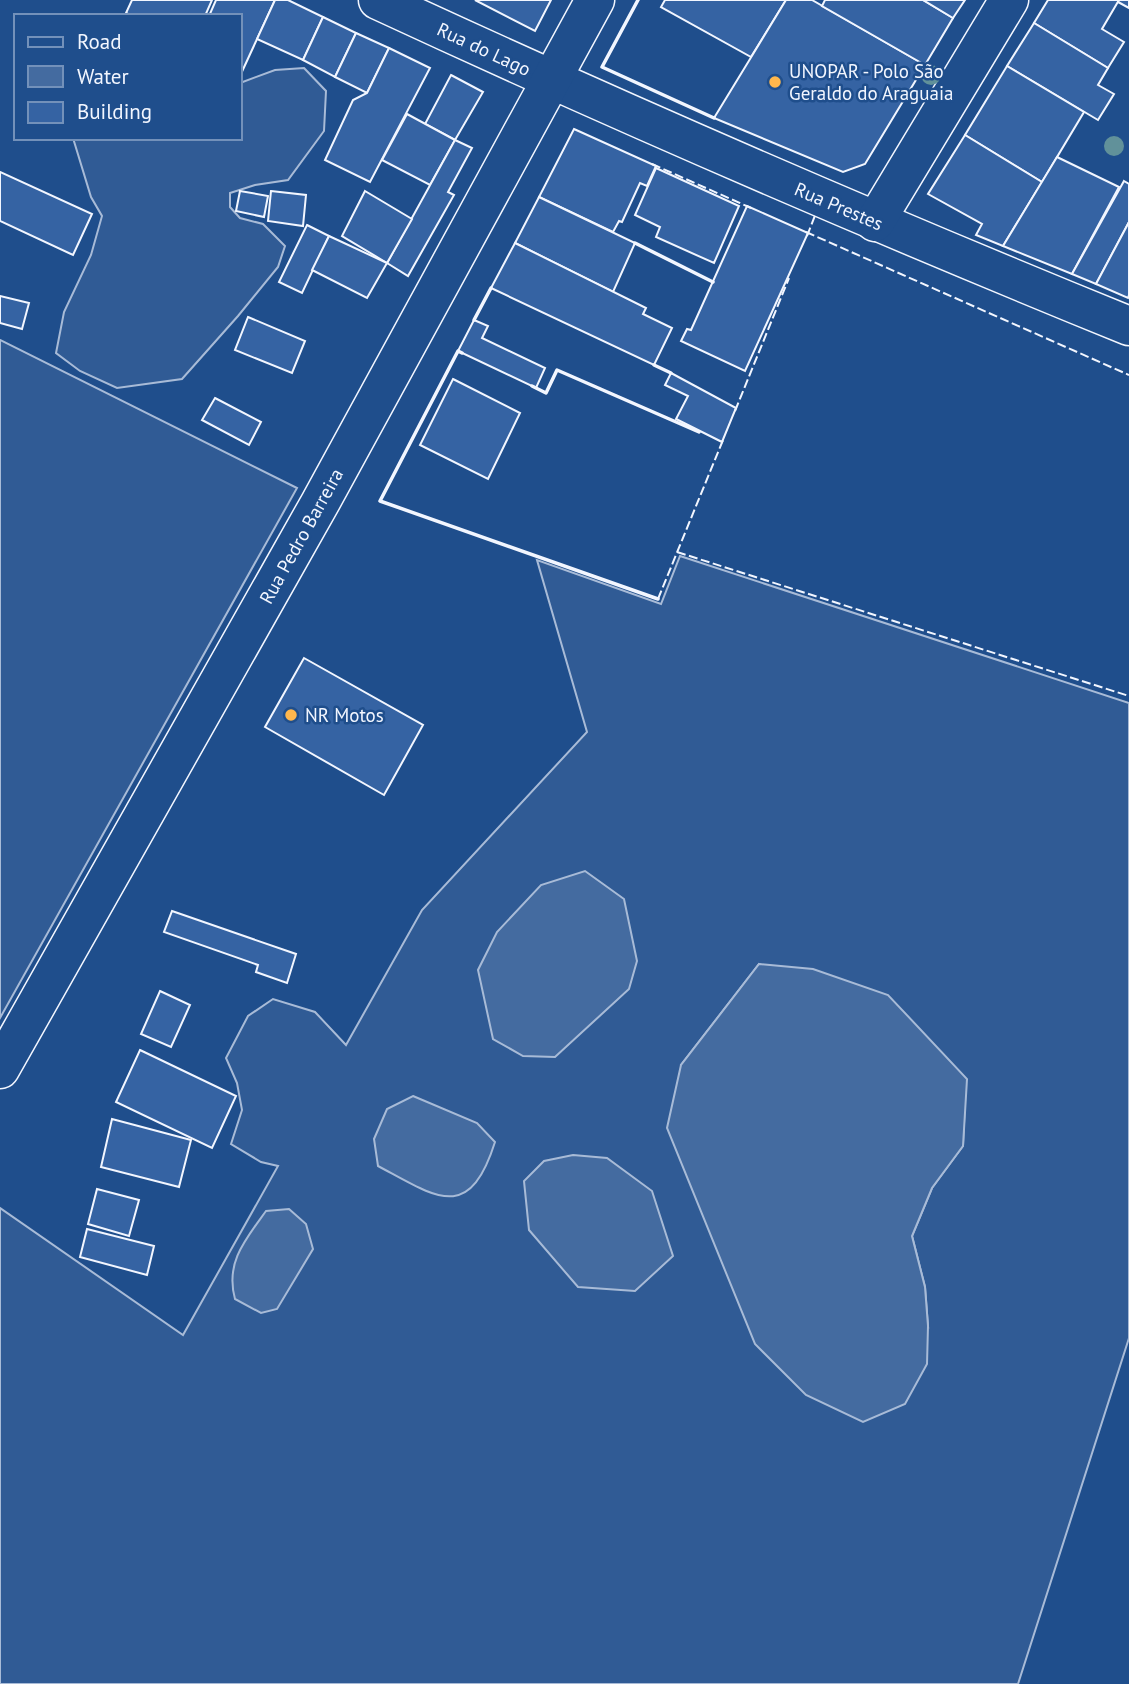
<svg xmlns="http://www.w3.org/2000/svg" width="1129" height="1684" font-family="'PT Sans',sans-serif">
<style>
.built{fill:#305b95;stroke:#a8bbd7;stroke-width:2;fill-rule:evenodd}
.water{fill:#446ba0;stroke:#a8bbd7;stroke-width:2}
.building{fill:#3563a3;stroke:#f2f6ff;stroke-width:2}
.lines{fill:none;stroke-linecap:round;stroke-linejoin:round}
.minor-casing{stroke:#f2f6ff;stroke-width:41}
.minor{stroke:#1f4e8c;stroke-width:38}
.fence{stroke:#f2f6ff;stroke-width:2;stroke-dasharray:9 3.5;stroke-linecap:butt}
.wall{stroke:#f2f6ff;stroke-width:3.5}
.tree{fill:#61919a}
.poi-dot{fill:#ffb74d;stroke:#1f4e8c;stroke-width:2.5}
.labels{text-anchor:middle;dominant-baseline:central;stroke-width:5;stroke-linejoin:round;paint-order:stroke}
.street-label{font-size:19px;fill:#f2f6ff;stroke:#1f4e8c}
.poi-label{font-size:19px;fill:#f2f6ff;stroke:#1f4e8c;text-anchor:start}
</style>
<rect width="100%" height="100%" fill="#1f4e8c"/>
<g class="built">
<polygon points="304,68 326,91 324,131 288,180 255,185 230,193 230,207 240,218 263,224 285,246 278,267 238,316 182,379 117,388 80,371 56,353 64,312 91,255 102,216 91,197 73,138 240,138 240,83 275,70"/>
<polygon points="0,340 297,488 0,1018"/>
<path d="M680,556l449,147v635l-111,346h-1018v-476l183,127 95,-169 -17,-4 -30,-18 11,-34 -5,-27 -11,-25 22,-42 25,-17 42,13 31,33 76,-135 165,-178 -50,-172 124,44zM759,964l168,74 39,41 -3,67 -31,42 -20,48 13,51 3,39 -247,-261z"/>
</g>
<g class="water">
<polygon points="585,871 624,899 637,961 629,989 555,1057 523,1056 493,1039 478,970 497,932 541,885"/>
<polygon points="759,964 813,969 888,995 967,1079 963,1146 932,1188 912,1236 925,1287 928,1326 927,1364 905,1404 863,1422 806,1395 755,1344 667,1128 681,1065"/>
<path d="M413,1096l64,27 18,19c-26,82 -59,55 -117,24l-4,-27 13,-30z"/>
<polygon points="573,1155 607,1158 652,1191 673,1256 635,1291 578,1287 529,1230 524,1181 544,1161"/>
<path d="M289,1209l17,15 7,25 -36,60 -16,4 -26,-14c-10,-36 10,-59 31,-88z"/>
</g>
<g class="building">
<polygon points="132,0 212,0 205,16 132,16 126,13"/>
<polygon points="216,0 275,0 240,76 240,16 209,16"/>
<polygon points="275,0 288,0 323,17 303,60 257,39"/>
<polygon points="475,0 551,0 535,31"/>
<polygon points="665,0 786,0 751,57 661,7"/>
<polygon points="786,0 812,0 925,65 865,164 843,172 714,118"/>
<polygon points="825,0 923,0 953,18 925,65 822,6"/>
<polygon points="923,0 965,0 953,18"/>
<polygon points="1048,0 1119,0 1102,29 1124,42 1108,68 1034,23"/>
<polygon points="1119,0 1129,0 1129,8 1118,2"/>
<polygon points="323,17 356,33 335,77 303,60"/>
<polygon points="1034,23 1108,68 1098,85 1114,94 1098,120 1007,66"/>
<polygon points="356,33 389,48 367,93 335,77"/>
<polygon points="389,48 430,68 370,182 325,160 353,100 367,93"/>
<polygon points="1007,66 1084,112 1042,182 965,135"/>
<polygon points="451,75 483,92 455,140 425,124"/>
<polygon points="407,114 455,140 430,185 382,160"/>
<polygon points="574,129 656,166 647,186 640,183 622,222 619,221 613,232 539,197"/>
<polygon points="965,135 1042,182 1003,246 976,235 982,224 928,194"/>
<polygon points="455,140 472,148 448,192 454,195 408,276 387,263"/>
<polygon points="1057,157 1119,187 1072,274 1003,246"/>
<polygon points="656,168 739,206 714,263 656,237 660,227 635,215"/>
<polygon points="0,172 92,214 73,255 0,221"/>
<polygon points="1124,181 1129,184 1129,222 1096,284 1072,274"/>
<polygon points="240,191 268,196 264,217 236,211"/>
<polygon points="271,191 306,195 303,226 268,221"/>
<polygon points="365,191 412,219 387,263 342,236"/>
<polygon points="539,197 635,243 613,292 515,243"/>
<polygon points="747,206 808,233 745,371 681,341 687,329 691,330"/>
<polygon points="1129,222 1129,295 1128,298 1096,284"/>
<polygon points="307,225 329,236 302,293 279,282"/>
<polygon points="329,236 387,263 367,298 312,270"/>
<polygon points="515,243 646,308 643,314 672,328 654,365 491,288"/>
<polygon points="0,296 29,303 22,329 0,323"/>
<polygon points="248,317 305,341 292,373 235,350"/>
<polygon points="474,320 488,326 482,338 545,368 536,388 458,351"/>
<polygon points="671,373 736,408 722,442 676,419 688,396 665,385"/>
<polygon points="453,379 520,413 488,479 420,445"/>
<polygon points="215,398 261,422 249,445 202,420"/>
<polygon points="304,658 423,725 384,795 265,727"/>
<polygon points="172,911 296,954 287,983 256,972 258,965 164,932"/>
<polygon points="160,991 190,1005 171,1047 141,1034"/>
<polygon points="140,1050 236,1096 212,1148 116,1102"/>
<polygon points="112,1119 191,1140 179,1187 101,1167"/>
<polygon points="97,1189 139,1200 129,1236 88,1224"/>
<polygon points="87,1229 154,1246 147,1275 80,1257"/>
</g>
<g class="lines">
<g class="minor-casing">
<g id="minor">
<path d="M378,0c248,115 498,223 751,326"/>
<polyline points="875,222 1009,0"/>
<polyline points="0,1069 320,503 595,0"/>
</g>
</g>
<use href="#minor" class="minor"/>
<g class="fence">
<polyline points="652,164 751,208"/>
<polyline points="806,232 1129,375"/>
<polyline points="807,236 816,213"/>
<polyline points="735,411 789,278"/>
<polyline points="677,552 1129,696"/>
<polyline points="658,599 723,440"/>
</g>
<g class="wall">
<polyline points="638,0 602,67 714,118"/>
<polyline points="635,243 713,282"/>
<polyline points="474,320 491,288"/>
<polyline points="462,353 458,351 380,501 658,599"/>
<polyline points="654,365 671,373"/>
<polyline points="532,386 546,393 557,370 699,432"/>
</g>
</g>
<g class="tree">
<circle cx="931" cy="75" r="10"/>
<circle cx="1114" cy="146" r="10"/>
</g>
<g class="poi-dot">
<circle cx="775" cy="82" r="7"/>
<circle cx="291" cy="715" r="7"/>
</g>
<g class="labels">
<g class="street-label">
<text transform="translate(484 49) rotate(25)">Rua do Lago</text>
<text transform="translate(839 206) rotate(23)">Rua Prestes</text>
<text transform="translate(301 536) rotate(-61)">Rua Pedro Barreira</text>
</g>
<g class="poi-label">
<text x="789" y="71">UNOPAR - Polo São<tspan x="789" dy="22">Geraldo do Araguaia</tspan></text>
<text x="305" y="715">NR Motos</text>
</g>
</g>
<rect x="14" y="14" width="228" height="126" fill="#1f4e8c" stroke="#7391ba" stroke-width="2"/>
<rect x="28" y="37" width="35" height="10" fill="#1f4e8c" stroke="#7391ba" stroke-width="2"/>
<text x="77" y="49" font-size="21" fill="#f2f6ff">Road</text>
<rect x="28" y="66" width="35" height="21" fill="#446ba0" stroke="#7391ba" stroke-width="2"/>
<text x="77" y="84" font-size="21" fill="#f2f6ff">Water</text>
<rect x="28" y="102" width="35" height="21" fill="#3563a3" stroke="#7391ba" stroke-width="2"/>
<text x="77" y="119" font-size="21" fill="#f2f6ff">Building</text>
</svg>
